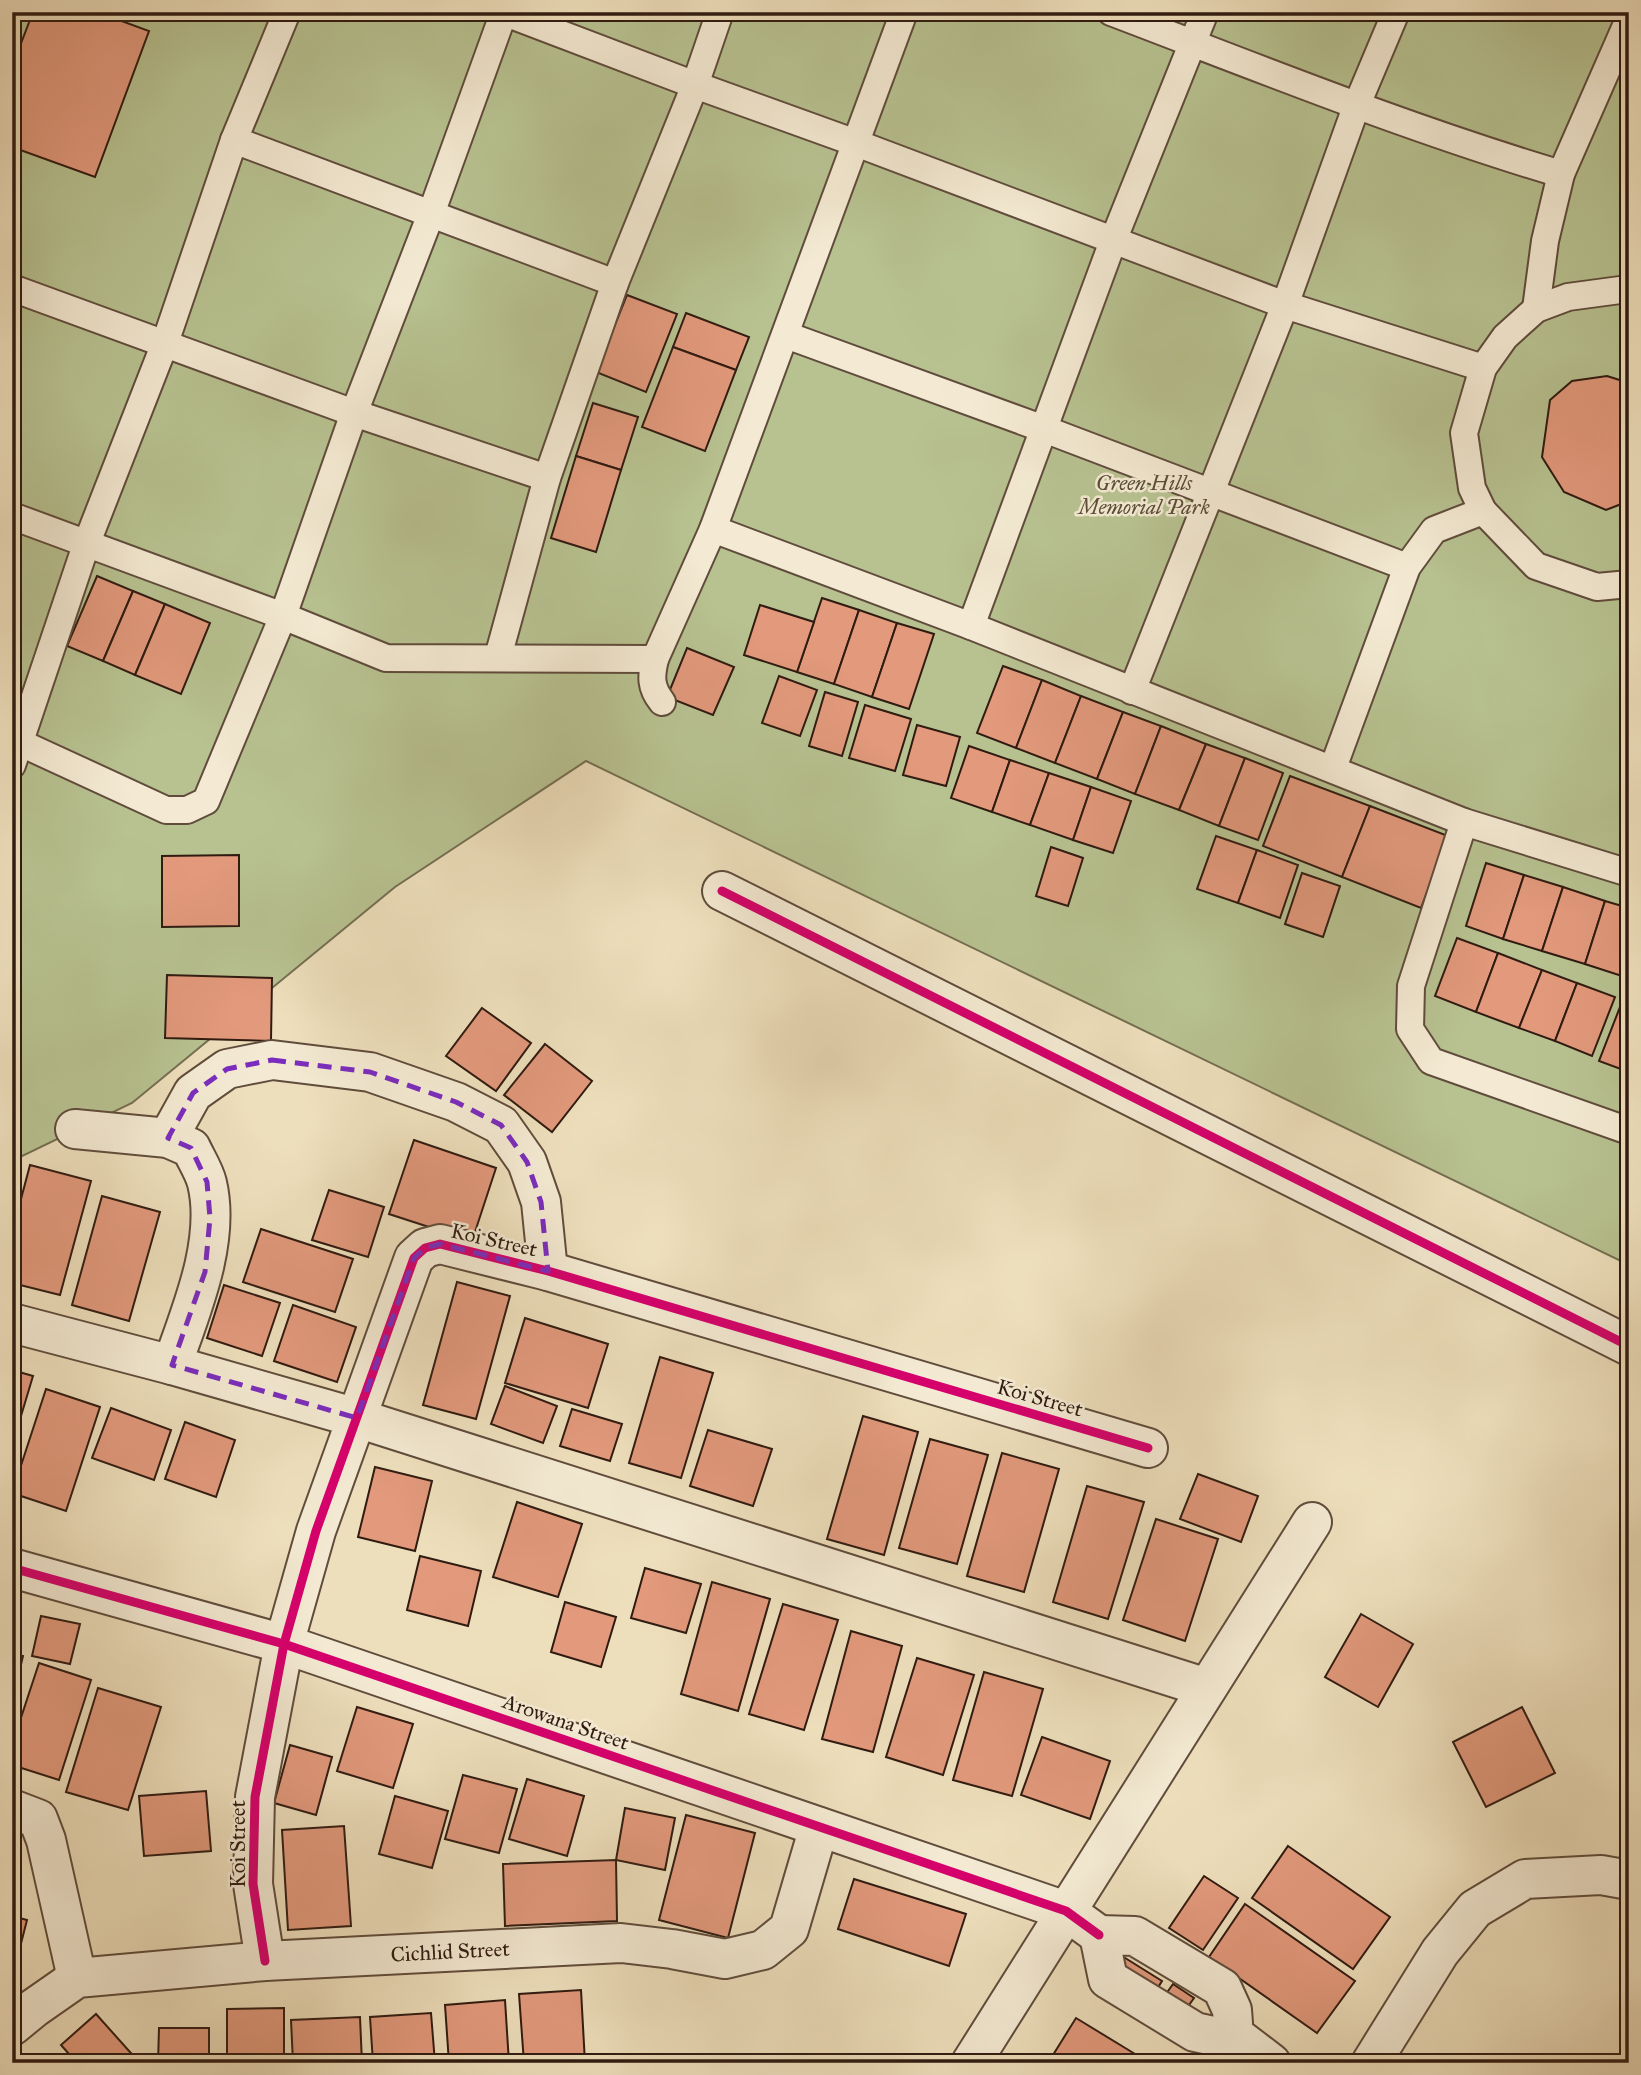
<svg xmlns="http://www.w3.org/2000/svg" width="1641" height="2075" font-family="'IM FELL Great Primer',serif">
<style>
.green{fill:#b8c291;stroke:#746e51;stroke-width:2}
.building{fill:#e2997c;stroke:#301b11;stroke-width:2}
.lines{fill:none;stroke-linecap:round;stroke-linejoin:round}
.service-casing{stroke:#604c3c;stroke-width:30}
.minor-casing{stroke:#604c3c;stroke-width:42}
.service{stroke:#f4ead3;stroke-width:26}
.minor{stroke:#f4ead3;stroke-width:38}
.cycleway-casing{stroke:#f4ead3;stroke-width:13}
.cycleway{stroke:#d6006c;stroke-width:9}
.marked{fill:none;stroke:#7b2cbf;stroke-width:5;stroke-dasharray:14 9;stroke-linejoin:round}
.labels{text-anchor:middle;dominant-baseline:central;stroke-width:5;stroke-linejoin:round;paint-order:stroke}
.park-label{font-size:21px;font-style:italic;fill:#594d37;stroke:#f4ead3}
.street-label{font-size:21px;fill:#301b11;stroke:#f4ead3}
</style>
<rect width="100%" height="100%" fill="#eedfbc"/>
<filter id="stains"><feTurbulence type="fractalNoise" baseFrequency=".00286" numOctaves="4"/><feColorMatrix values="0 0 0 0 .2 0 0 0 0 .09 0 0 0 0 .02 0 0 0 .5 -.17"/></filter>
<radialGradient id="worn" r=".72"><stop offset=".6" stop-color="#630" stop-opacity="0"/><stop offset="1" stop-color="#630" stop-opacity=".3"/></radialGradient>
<polygon class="green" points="12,12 1629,12 1629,1265 586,761 395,887 132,1103 12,1161"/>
<g class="building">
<polygon points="33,12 97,12 149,31 95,177 12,147 12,67"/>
<polygon points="627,295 677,314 646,392 596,372"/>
<polygon points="686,313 749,337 736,370 673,347"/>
<polygon points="673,347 736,370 705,451 642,427"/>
<polygon points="1607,376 1629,383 1629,501 1606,510 1564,492 1542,457 1550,400 1572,381"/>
<polygon points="593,403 638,417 621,470 576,456"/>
<polygon points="576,456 621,470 596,552 551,538"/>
<polygon points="97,576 133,591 103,661 67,646"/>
<polygon points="133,591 165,604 135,675 103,661"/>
<polygon points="822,598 859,610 834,684 797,672"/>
<polygon points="165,604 210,623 181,694 135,675"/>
<polygon points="760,605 814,622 797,672 744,655"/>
<polygon points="859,610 897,623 872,697 834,684"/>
<polygon points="897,623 934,634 909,709 872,697"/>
<polygon points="687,648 734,667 713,715 667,697"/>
<polygon points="1003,666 1042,680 1016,748 977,733"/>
<polygon points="779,676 817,690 800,736 762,723"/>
<polygon points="1042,680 1081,696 1055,763 1016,748"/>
<polygon points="825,692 858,702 842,756 809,746"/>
<polygon points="1081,696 1123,712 1097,779 1055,763"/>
<polygon points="865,705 911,719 895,771 849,758"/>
<polygon points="1123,712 1161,726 1135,794 1097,779"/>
<polygon points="917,725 960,737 946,786 903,775"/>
<polygon points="1161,726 1206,744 1179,810 1135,794"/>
<polygon points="1206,744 1245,758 1219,826 1179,810"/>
<polygon points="969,746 1010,760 992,812 951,798"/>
<polygon points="1245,758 1283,773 1258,840 1219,826"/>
<polygon points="1010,760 1049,773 1030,825 992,812"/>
<polygon points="1049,773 1091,787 1073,840 1030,825"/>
<polygon points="1290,776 1370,806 1342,877 1263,846"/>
<polygon points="1091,787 1131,801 1113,853 1073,840"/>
<polygon points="1370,806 1448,836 1421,908 1342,877"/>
<polygon points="1216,836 1257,850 1238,903 1197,889"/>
<polygon points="1051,847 1083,858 1068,906 1036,896"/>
<polygon points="1257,850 1298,865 1280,918 1238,903"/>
<polygon points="239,855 239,926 162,927 162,856"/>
<polygon points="1486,863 1524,875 1503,939 1466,926"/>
<polygon points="1302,873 1340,886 1323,937 1285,924"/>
<polygon points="1524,875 1563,887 1542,951 1503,939"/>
<polygon points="1563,887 1605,901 1585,964 1542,951"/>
<polygon points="1605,901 1629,908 1629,966 1625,977 1585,964"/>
<polygon points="1457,938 1498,953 1476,1012 1435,996"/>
<polygon points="1498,953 1542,970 1519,1028 1476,1012"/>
<polygon points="1542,970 1577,983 1555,1041 1519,1028"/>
<polygon points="167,975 272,978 271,1041 165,1038"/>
<polygon points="1577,983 1615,997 1592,1056 1555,1041"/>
<polygon points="1620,1007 1629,1010 1629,1072 1599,1061"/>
<polygon points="482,1008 531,1043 496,1091 446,1056"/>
<polygon points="545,1044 592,1081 552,1132 504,1095"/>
<polygon points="414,1140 496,1168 472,1241 389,1214"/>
<polygon points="30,1165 91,1181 60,1295 12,1283 12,1233"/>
<polygon points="329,1190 384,1207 368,1257 312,1240"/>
<polygon points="102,1196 160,1212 129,1321 72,1305"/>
<polygon points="261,1229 353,1259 335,1312 243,1282"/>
<polygon points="457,1282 510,1296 476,1419 423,1405"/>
<polygon points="224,1285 280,1303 262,1356 207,1338"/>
<polygon points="293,1305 356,1327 337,1382 274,1361"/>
<polygon points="525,1318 608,1344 588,1408 505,1383"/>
<polygon points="660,1357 713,1373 681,1478 629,1463"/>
<polygon points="12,1370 33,1376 12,1446"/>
<polygon points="505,1386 557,1406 543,1443 491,1424"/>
<polygon points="46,1389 100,1407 66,1511 12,1493"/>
<polygon points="111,1408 171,1430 154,1480 92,1458"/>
<polygon points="572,1409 622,1424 610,1461 560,1446"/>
<polygon points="863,1416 918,1432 884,1555 827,1539"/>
<polygon points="185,1422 235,1440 216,1497 165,1479"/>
<polygon points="708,1430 772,1449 753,1506 690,1486"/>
<polygon points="930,1439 988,1455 957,1564 899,1548"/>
<polygon points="1002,1453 1059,1469 1024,1592 967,1576"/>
<polygon points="375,1467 432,1481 415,1551 358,1537"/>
<polygon points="1198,1474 1258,1496 1241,1542 1180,1519"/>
<polygon points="1087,1486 1144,1502 1108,1619 1053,1602"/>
<polygon points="517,1502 582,1524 558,1597 493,1577"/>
<polygon points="1156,1519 1218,1539 1185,1641 1123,1620"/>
<polygon points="420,1556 481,1571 468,1626 407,1610"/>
<polygon points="645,1568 701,1584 686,1633 631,1618"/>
<polygon points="712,1582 770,1599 738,1711 681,1694"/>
<polygon points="565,1602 616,1617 601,1667 551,1652"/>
<polygon points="783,1604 838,1620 804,1730 749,1714"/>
<polygon points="1361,1614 1413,1644 1378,1707 1325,1677"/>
<polygon points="41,1616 80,1624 70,1664 32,1656"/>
<polygon points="851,1631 902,1646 873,1752 822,1739"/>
<polygon points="12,1654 23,1656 12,1702"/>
<polygon points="917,1658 974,1675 943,1775 886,1757"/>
<polygon points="39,1663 91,1680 59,1780 12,1765 12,1745"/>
<polygon points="984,1672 1043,1689 1012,1796 953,1780"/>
<polygon points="98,1688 161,1707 128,1810 66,1792"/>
<polygon points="357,1707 413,1724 393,1788 337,1771"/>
<polygon points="1522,1707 1555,1773 1486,1807 1453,1742"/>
<polygon points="1042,1737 1110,1761 1090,1819 1021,1795"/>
<polygon points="290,1745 332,1757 316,1815 274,1803"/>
<polygon points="463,1775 517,1789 499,1853 445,1839"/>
<polygon points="527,1779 584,1796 567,1856 509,1839"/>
<polygon points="206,1791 211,1851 144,1856 139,1796"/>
<polygon points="395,1796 448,1811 432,1868 379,1854"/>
<polygon points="625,1808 675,1818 665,1870 616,1860"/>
<polygon points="686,1815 755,1833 728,1938 659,1920"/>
<polygon points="344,1826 351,1926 288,1930 282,1830"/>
<polygon points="1288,1846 1390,1917 1353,1969 1252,1898"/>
<polygon points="616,1860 617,1921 505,1926 503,1864"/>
<polygon points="1204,1876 1238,1898 1203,1950 1169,1928"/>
<polygon points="854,1879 966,1914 949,1966 838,1929"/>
<polygon points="1245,1904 1355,1981 1317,2033 1209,1957"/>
<polygon points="12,1916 27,1920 14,1971 12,1971"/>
<polygon points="1122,1956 1162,1981 1152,1997 1112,1972"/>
<polygon points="1173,1984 1194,1998 1182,2015 1161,2001"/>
<polygon points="581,1990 585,2063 524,2063 519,1994"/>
<polygon points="505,2000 509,2063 449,2063 445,2005"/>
<polygon points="284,2008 284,2063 227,2063 227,2009"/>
<polygon points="431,2013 435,2063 373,2063 370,2017"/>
<polygon points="96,2014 138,2061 137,2063 77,2063 61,2045"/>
<polygon points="360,2017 362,2063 293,2063 291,2020"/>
<polygon points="1076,2018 1135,2054 1129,2063 1048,2063"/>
<polygon points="159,2028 209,2028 209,2063 158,2063"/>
</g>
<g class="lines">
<g class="service-casing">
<g id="service">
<polyline points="503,12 695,85 856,143 1285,305 1483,368"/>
<path d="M1111,12c150,57 296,116 450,162"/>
<polyline points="234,140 615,283"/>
<polyline points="12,288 354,413 547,478"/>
<polyline points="1629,291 1620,290 1568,297 1536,309 1505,337 1483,368 1464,433 1472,488 1483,511 1536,566 1597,587 1629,584"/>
<polyline points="1536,309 1545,241 1561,174 1629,19"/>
<polyline points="786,335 1044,429 1407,567"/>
<polyline points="12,516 283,616 386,658 655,659"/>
<polyline points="713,529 971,626 1464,822 1629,873"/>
<polyline points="971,626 1113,241 1205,12"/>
<polyline points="498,657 547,478 615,283 695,85 720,12"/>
<polyline points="1132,691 1285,305 1356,107 1396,12"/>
<path d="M662,702c-12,-15 -11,-26 -7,-43l58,-130 191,-517"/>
<polyline points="12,739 166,810 187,810 206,801 283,616 354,413 431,214 504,12"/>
<polyline points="12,765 86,545 165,343 234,140 287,12"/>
<polyline points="1333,768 1407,567 1434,530 1483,511"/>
<polyline points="1464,822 1411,986 1410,1029 1431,1061 1629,1131"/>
</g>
</g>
<g class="minor-casing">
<g id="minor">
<polyline points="722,891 1629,1346"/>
<path d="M75,1129l93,9 23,10c5,11 13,23 16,35 14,58 -16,128 -35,182"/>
<polyline points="168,1138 193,1093 227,1069 272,1060 370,1072 456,1102 501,1125 527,1162 541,1202 548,1271"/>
<polyline points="12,1323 172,1365 357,1418 1207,1688"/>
<polyline points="12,1568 284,1644 1066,1911 1099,1935"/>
<polyline points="12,1809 38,1819 46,1840 77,1978"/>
<polygon points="1099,1935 1135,1936 1222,1988 1232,2010 1233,2023 1229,2031 1218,2037 1195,2032 1108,1979"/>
<polyline points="265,1961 253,1884 255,1797 284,1644 316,1531 414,1258 425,1248 440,1244 548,1271 1148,1448"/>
<path id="s1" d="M12,2026l22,-18 43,-30 188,-17 356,-18 51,6 53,10 38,-9 26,-21 30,-102"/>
<polyline points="1229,2031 1271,2063"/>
<polyline points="971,2063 1312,1522"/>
<polyline points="1371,2063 1440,1952 1475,1909 1525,1879 1601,1875 1629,1880"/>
</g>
</g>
<use href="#service" class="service"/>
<use href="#minor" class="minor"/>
<g class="cycleway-casing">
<g id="cycleway">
<polyline points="722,891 1629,1346"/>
<polyline points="12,1568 284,1644 1066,1911 1099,1935"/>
<polyline points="265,1961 253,1884 255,1797 284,1644 316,1531 414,1258 425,1248 440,1244 548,1271 1148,1448"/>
</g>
</g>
<use href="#cycleway" class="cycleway"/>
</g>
<path class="marked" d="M272,1060l98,12 86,30 45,23 26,37 14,40 7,69 -108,-27 -15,4 -11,10 -57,160 -185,-53 33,-93 5,-54 -3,-36 -16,-34 -23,-10 25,-45 34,-24z"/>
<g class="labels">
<g class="park-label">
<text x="1144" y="483">Green Hills<tspan x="1144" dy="24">Memorial Park</tspan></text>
</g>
<g class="street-label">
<text transform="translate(494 1240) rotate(13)">Koi Street</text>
<text transform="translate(1040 1398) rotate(16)">Koi Street</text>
<text transform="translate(566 1722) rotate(19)">Arowana Street</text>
<text transform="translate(238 1844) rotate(-90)">Koi Street</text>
<text stroke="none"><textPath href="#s1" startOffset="455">Cichlid Street</textPath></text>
</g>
</g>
<rect width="1641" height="2075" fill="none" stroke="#eedfbc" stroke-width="42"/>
<rect x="14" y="14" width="1613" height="2047" fill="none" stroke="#301b11" stroke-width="3.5"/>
<rect x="21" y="21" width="1599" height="2033" fill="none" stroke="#301b11" stroke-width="2"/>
<rect width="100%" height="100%" filter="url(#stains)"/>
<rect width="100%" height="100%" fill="url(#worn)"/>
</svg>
